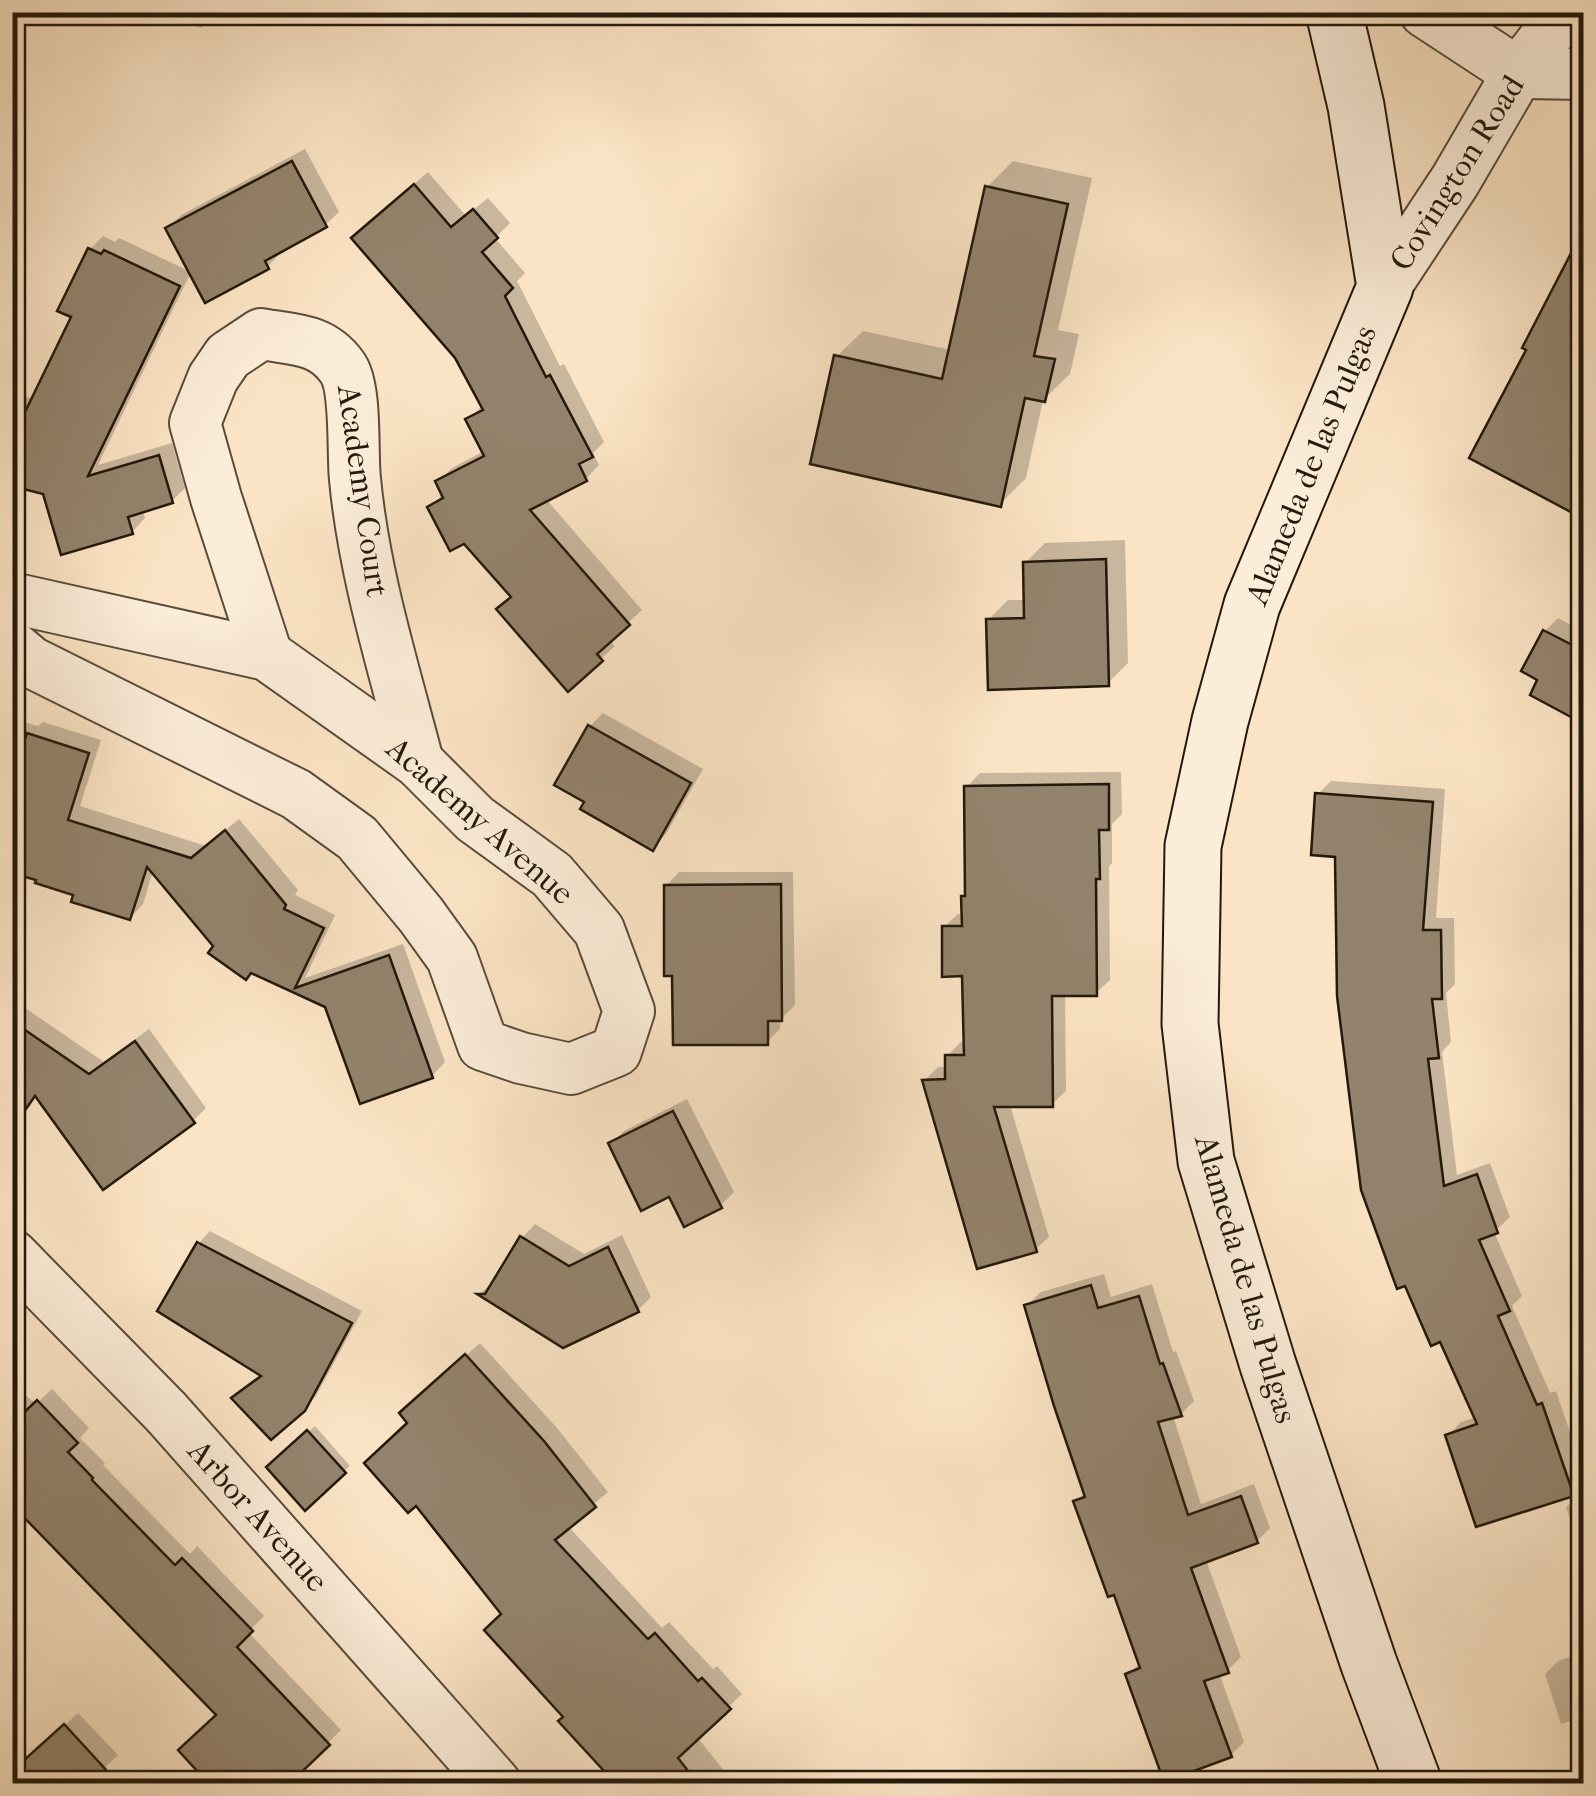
<svg xmlns="http://www.w3.org/2000/svg" width="1596" height="1796" font-family="'IM FELL French Canon',serif">
<style>
.shadow{fill:#0003}
.building{fill:#93836c;stroke:#23190c;stroke-width:2.5}
.lines{fill:none;stroke-linecap:round;stroke-linejoin:round}
.street-casing{stroke:#594c3a;stroke-width:54}
.secondary-casing{stroke:#23190c;stroke-width:59}
.street{stroke:#fcedd9;stroke-width:50}
.secondary{stroke:#fcedd9;stroke-width:55}
.labels{text-anchor:middle;dominant-baseline:central;stroke-width:8;stroke-linejoin:round;paint-order:stroke}
.street-label{font-size:32px;fill:#23190c;stroke:#fcedd9}
</style>
<rect width="100%" height="100%" fill="#fbe4c5"/>
<filter id="stains"><feTurbulence type="fractalNoise" baseFrequency=".002" numOctaves="4"/><feColorMatrix values="0 0 0 0 .2 0 0 0 0 .09 0 0 0 0 .02 0 0 0 .5 -.17"/></filter>
<radialGradient id="worn" r=".72"><stop offset=".6" stop-color="#630" stop-opacity="0"/><stop offset="1" stop-color="#630" stop-opacity=".3"/></radialGradient>
<g class="shadow">
<polygon points="154,12 215,12 201,28"/>
<polygon points="305,149 339,212 325,225 279,250 281,253 268,266 168,228 181,215"/>
<polygon points="1013,161 1092,178 1058,330 1079,334 1070,374 1043,400 1026,478 1000,504 837,356 863,331 951,350 987,187"/>
<polygon points="428,172 466,216 488,198 510,223 495,238 525,273 517,281 560,366 564,364 604,442 593,453 599,465 586,479 546,499 642,610 609,640 615,646 568,688 513,596 430,507 444,493 438,482 452,468 484,451 468,419 483,405 457,356 367,225"/>
<polygon points="103,236 115,242 119,238 191,272 98,465 172,443 185,488 172,501 143,510 145,518 132,532 45,492 12,484 12,393 35,399 74,316 90,249"/>
<polygon points="1125,540 1128,663 1108,683 988,620 1008,600 1026,600 1025,563 1045,543"/>
<polygon points="1558,618 1584,632 1584,720 1541,680 1545,631"/>
<polygon points="603,713 703,769 666,834 652,847 590,726"/>
<polygon points="12,719 38,726 43,722 101,740 80,806 206,846 239,819 298,890 295,895 335,915 305,978 403,944 445,1062 432,1076 327,1005 252,970 216,946 153,871 143,904 130,918 76,893 12,874"/>
<polygon points="1121,772 1122,814 1112,824 1112,863 1109,866 1110,980 1096,993 1065,993 1066,1091 1052,1104 1010,1105 1049,1237 1035,1250 925,1080 938,1067 947,1067 947,1056 961,1042 966,1042 965,974 944,927 958,914 964,914 968,893 967,787 980,773"/>
<polygon points="1331,781 1445,789 1436,918 1454,918 1455,984 1446,993 1451,1042 1442,1052 1457,1175 1490,1163 1510,1217 1494,1232 1522,1296 1512,1306 1550,1393 1556,1391 1584,1474 1584,1482 1572,1493 1448,1436 1461,1422 1476,1417 1338,855 1318,794"/>
<polygon points="679,872 793,872 795,1005 780,1020 780,1029 767,1042 675,973 666,886"/>
<polygon points="12,999 104,1062 149,1029 206,1108 193,1121 37,1095 22,1112 12,1105"/>
<polygon points="687,1099 734,1192 720,1206 670,1194 611,1144 624,1131"/>
<polygon points="535,1224 584,1254 622,1235 651,1297 638,1310 563,1345 481,1293 495,1281 522,1238"/>
<polygon points="210,1231 362,1311 316,1396 303,1409 246,1387 263,1374 199,1243"/>
<polygon points="1104,1274 1111,1297 1152,1284 1173,1352 1176,1351 1194,1401 1181,1414 1173,1416 1201,1504 1254,1484 1270,1528 1257,1541 1206,1560 1241,1657 1228,1670 1219,1673 1244,1742 1231,1755 1128,1675 1141,1662 1115,1592 1076,1501 1086,1492 1027,1305 1041,1292"/>
<polygon points="480,1343 557,1428 608,1492 568,1526 662,1628 669,1622 713,1669 717,1666 742,1694 697,1737 735,1784 619,1784 566,1717 504,1614 410,1423 415,1400"/>
<polygon points="12,1384 36,1404 52,1389 89,1428 80,1438 105,1463 103,1465 190,1554 197,1546 264,1616 248,1632 341,1730 286,1784 27,1517 12,1531"/>
<polygon points="315,1426 350,1466 305,1507 269,1467"/>
<polygon points="1584,1492 1584,1560 1566,1507"/>
<polygon points="1583,1624 1584,1717 1561,1724 1545,1674 1558,1661 1576,1655 1570,1637"/>
<polygon points="78,1713 118,1755 88,1784 35,1753"/>
</g>
<g class="building">
<polygon points="292,161 327,227 265,261 269,269 205,303 165,228"/>
<polygon points="414,184 451,227 473,209 498,238 482,252 513,288 505,296 546,377 550,375 593,457 579,464 587,481 530,510 630,625 597,654 603,661 568,692 496,609 511,597 464,544 450,551 427,507 443,498 435,481 484,456 465,419 483,410 455,358 351,238"/>
<polygon points="985,186 1068,204 1034,356 1055,359 1045,402 1025,398 1001,507 810,464 834,355 942,379"/>
<polygon points="1584,228 1584,519 1469,458 1526,350 1522,348"/>
<polygon points="88,248 101,254 104,250 180,286 88,476 159,455 173,503 128,517 133,534 61,555 43,494 12,486 12,409 25,412 71,317 57,311"/>
<polygon points="1106,559 1109,686 988,690 986,619 1024,618 1023,562"/>
<polygon points="1543,630 1584,651 1584,724 1530,695 1537,680 1521,671"/>
<polygon points="588,725 691,783 653,851 580,809 584,802 554,785"/>
<polygon points="27,733 89,753 68,820 191,858 225,830 286,905 284,909 324,928 295,988 389,955 433,1078 360,1104 325,1007 251,973 246,980 208,953 213,946 147,867 130,920 71,902 73,895 35,883 36,880 12,873 12,781"/>
<polygon points="1109,784 1109,830 1099,830 1100,879 1096,879 1097,996 1052,996 1053,1107 994,1107 1037,1252 977,1269 922,1080 945,1079 945,1055 964,1055 962,976 942,977 942,926 962,926 961,896 965,896 964,786"/>
<polygon points="1315,793 1433,802 1423,930 1441,930 1442,999 1432,999 1439,1058 1428,1059 1444,1186 1477,1174 1498,1233 1479,1240 1510,1311 1498,1316 1537,1405 1542,1403 1574,1496 1476,1527 1445,1435 1477,1424 1440,1342 1431,1346 1405,1286 1397,1289 1361,1190 1337,996 1335,857 1311,855"/>
<polygon points="781,884 782,1021 768,1021 768,1045 673,1045 672,976 664,976 664,885"/>
<polygon points="12,1021 89,1074 135,1041 195,1123 103,1190 35,1096 12,1129"/>
<polygon points="673,1111 722,1208 684,1227 669,1197 641,1211 608,1143"/>
<polygon points="520,1236 569,1266 608,1247 639,1312 563,1348 477,1294 485,1294"/>
<polygon points="197,1242 352,1323 305,1411 271,1440 231,1398 261,1376 157,1311"/>
<polygon points="1091,1285 1098,1308 1139,1296 1160,1364 1163,1363 1182,1416 1158,1422 1188,1515 1241,1496 1258,1543 1191,1568 1229,1673 1204,1681 1232,1757 1164,1782 1125,1674 1140,1668 1114,1595 1108,1597 1073,1501 1085,1497 1054,1406 1024,1305"/>
<polygon points="465,1354 544,1441 596,1507 555,1540 648,1639 655,1633 698,1681 702,1678 731,1709 678,1758 698,1784 616,1784 558,1721 563,1717 484,1630 501,1614 416,1506 408,1513 364,1463 407,1423 399,1413"/>
<polygon points="37,1400 78,1443 68,1452 93,1478 92,1480 175,1565 182,1558 253,1631 237,1647 330,1745 289,1784 209,1784 178,1750 216,1715 12,1505 12,1424"/>
<polygon points="307,1430 346,1473 305,1511 266,1467"/>
<polygon points="64,1724 119,1784 12,1784 12,1771"/>
</g>
<g class="lines">
<g class="street-casing">
<g id="street">
<polyline points="1425,12 1518,73 1584,74"/>
<polyline points="1385,287 1455,181 1518,73 1565,12"/>
<polyline points="12,598 267,655 418,762 475,819 552,875 599,930 629,1011 616,1051 571,1069 521,1058 483,1045 452,958 421,915 357,838 296,794 31,662 12,646"/>
<path d="M267,655l-51,-157 -21,-75 18,-45 15,-22 33,-22c33,6 60,4 81,33 15,20 10,85 13,112 9,96 39,190 63,283"/>
<polyline points="12,1255 166,1412 496,1784"/>
</g>
</g>
<g class="secondary-casing">
<polyline id="secondary" points="1334,12 1356,106 1385,287 1252,605 1220,721 1193,846 1190,1024 1206,1161 1268,1365 1369,1664 1414,1784"/>
</g>
<use href="#street" class="street"/>
<use href="#secondary" class="secondary"/>
</g>
<g class="labels">
<g class="street-label">
<text transform="translate(1457 173) rotate(-58)">Covington Road</text>
<text transform="translate(1311 465) rotate(-68)">Alameda de las Pulgas</text>
<text transform="translate(363 491) rotate(82)">Academy Court</text>
<text transform="translate(480 821) rotate(41)">Academy Avenue</text>
<text transform="translate(1246 1279) rotate(74)">Alameda de las Pulgas</text>
<text transform="translate(258 1516) rotate(48)">Arbor Avenue</text>
</g>
</g>
<rect width="1596" height="1796" fill="none" stroke="#fbe4c5" stroke-width="50"/>
<rect x="15" y="15" width="1566" height="1766" fill="none" stroke="#23190c" stroke-width="5"/>
<rect x="25" y="25" width="1546" height="1746" fill="none" stroke="#23190c" stroke-width="2.5"/>
<rect width="100%" height="100%" filter="url(#stains)"/>
<rect width="100%" height="100%" fill="url(#worn)"/>
</svg>
